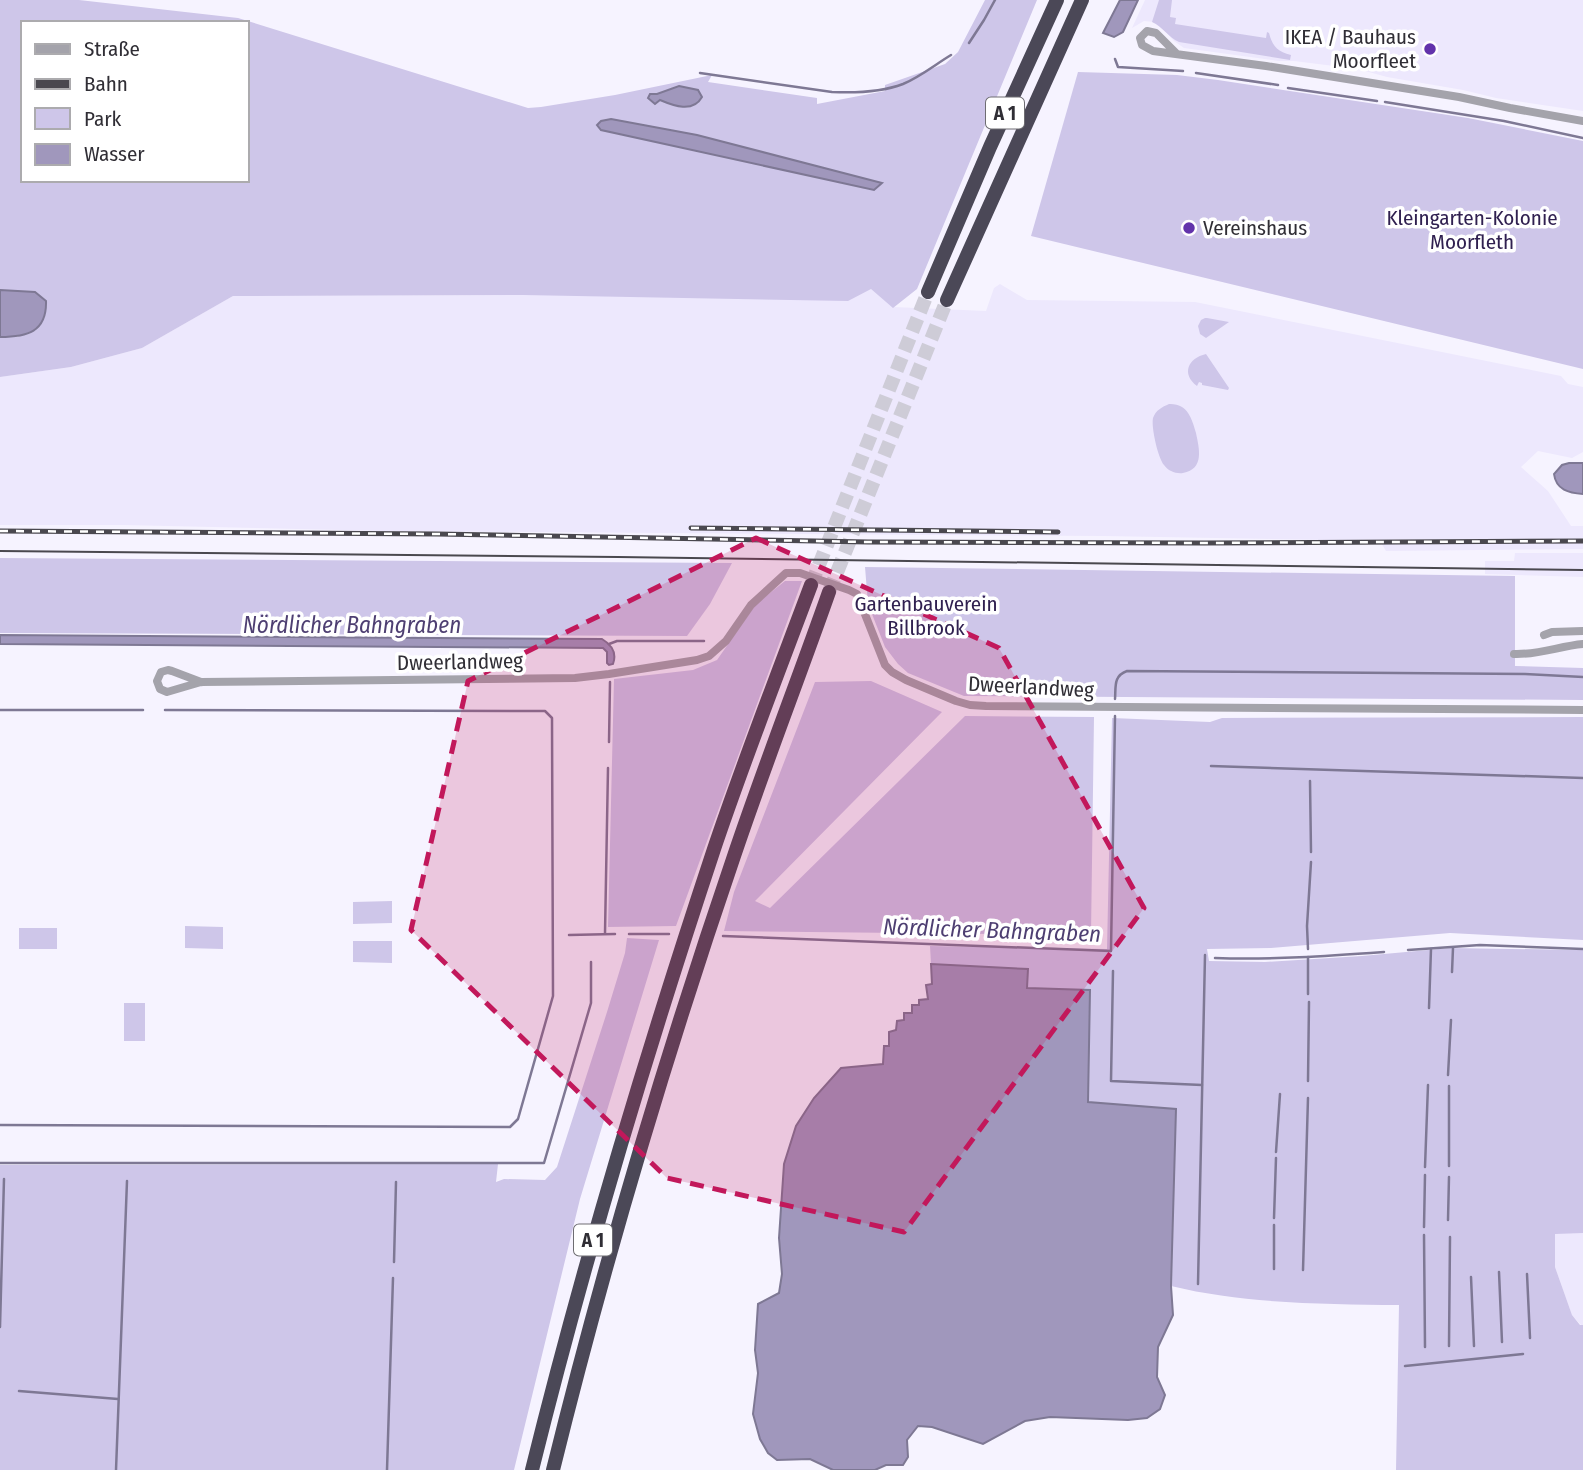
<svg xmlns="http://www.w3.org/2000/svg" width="1583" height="1470" font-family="'Fira Sans Condensed',sans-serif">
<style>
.built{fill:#ede8fd}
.green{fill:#cec6e9;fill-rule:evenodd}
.water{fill:#a097bc;stroke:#7e7894;stroke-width:2}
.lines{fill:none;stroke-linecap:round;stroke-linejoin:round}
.stream{stroke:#7e7894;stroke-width:2.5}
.highway-tunnel{stroke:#ceccd7;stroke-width:14;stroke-dasharray:14 7;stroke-linecap:butt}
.street{stroke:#a4a3ab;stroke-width:8}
.highway{stroke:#4b4857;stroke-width:14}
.tram{stroke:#4a484f;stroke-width:2}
.rail-casing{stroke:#4a484f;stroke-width:5}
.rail{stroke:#fff;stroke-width:2.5;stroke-dasharray:8;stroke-linecap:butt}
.marked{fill:#c2185b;fill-opacity:0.2;stroke:#c2185b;stroke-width:5;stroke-dasharray:14 9;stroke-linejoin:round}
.poi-dot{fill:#6233ab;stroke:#fff;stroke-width:2.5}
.labels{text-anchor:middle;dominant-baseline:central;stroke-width:7;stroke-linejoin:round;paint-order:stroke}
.shield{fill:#fff;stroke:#6e6d72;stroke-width:2}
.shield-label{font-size:19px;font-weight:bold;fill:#302e35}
.poi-label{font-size:21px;fill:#302e35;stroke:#fff;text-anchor:end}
.park-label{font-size:21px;fill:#302050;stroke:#fff}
.street-label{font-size:21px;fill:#302e35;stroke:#fff}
.water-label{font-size:23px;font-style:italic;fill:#4e3f72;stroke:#fff}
</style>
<rect width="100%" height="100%" fill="#f6f3ff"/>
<g class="built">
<polygon points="1145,0 1583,0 1583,111 1496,98 1463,90 1387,77 1358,69 1294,61 1279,61 1184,48 1174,41 1164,30 1154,22 1144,21 1132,28"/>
<polygon points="1000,284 1027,300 1195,302 1561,376 1568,384 1583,387 1583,452 1572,458 1538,451 1521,467 1548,491 1571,526 1583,526 1583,549 1386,551 1380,541 1104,536 384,531 124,525 0,525 0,377 71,367 142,348 233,296 523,295 871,289 893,307 986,311 994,288"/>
<polygon points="1515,553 1583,553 1583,577 1485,574 1485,561 1514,561"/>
<polygon points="1555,1233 1583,1233 1583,1325 1581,1325 1572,1315 1555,1267"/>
</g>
<g class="green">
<path d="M0,0h79l159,18 290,90 13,-1 74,-12 97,-20 -4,7 109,16v6l68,-13v-6l60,-21 13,-12 27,-52h52l-120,289 -24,19 -22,-19 -23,12 -325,-6 -290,1 -91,52 -71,19 -71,10v-40h18l17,-45 -35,-2zM23,23h224v157h-224z"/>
<path d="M1159,0h13l-2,17 6,1 -1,6 91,14 1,-6 2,1c3,12 8,19 22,22l-1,5 -111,-18c-11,-5 -16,-15 -27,-20z"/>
<polygon points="1078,72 1177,75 1218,80 1468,118 1583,141 1583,369 1031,236"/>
<polygon points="1205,318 1207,318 1229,322 1206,338 1200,334 1198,326 1201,320"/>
<path d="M1206,354l23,34 -1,2 -26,-5v-2l-3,-1 -2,4c-16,-12 -9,-28 9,-32z"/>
<path d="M1169,404c18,-1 23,14 27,29 3,15 9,36 -13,40 -7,1 -15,-2 -19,-8 -6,-7 -13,-38 -11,-47 3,-8 9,-11 16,-14z"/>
<polygon points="0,558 732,563 710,604 687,636 0,633"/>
<polygon points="865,567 1515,576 1515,666 1583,668 1583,700 964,696 908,673 898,664 885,647 868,604"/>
<polygon points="785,581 802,581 676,926 608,927 614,679 693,670 717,660 756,604"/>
<polygon points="871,681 942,712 755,901 770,908 965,716 1094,717 1091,935 724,931 734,892 815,682"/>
<path d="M1583,717v223l-133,-7 -179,15 -64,1 2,12 56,1 97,-6 88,-8 133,2v283l-28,1v33l17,48 8,10h3v145h-187l3,-165c-76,-1 -154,-1 -228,-19l4,-177 -87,-6 -61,-115v-19l-96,-5 -1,-18 177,3 5,-231 98,4 12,-4z"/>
<polygon points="392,901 392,923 353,924 353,902"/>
<polygon points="185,926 223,927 223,949 185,948"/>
<rect x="19" y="928" width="38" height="21"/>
<polygon points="627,938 659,940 580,1199 514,1470 0,1470 0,1165 498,1164 496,1182 504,1179 545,1180 557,1167 607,1012 625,953"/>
<polygon points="353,941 392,941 392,963 353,962"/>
<rect x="124" y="1003" width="21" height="38"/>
</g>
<g class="water">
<polygon points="1120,0 1138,0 1123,32 1114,37 1103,33"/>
<path d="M679,86l19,4 4,7c-9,16 -28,9 -42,3l-5,4 -7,-6 2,-4h7z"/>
<polygon points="611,119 697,135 882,183 874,190 601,130 597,125 601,121"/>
<path d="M0,290l35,2 11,9c1,31 -19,36 -46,36z"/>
<path d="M1569,463h14v31c-14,-1 -27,-4 -29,-20l8,-9z"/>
<path d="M0,635l602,4c10,6 15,14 11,25l-4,1 -2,-2v-11l-4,-4 -603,-4z"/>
<polygon points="931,964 1028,969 1027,988 1090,990 1088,1102 1176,1109 1171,1286 1173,1315 1158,1347 1157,1377 1165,1395 1160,1409 1147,1418 1128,1420 1050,1417 1025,1421 983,1444 932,1427 918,1426 907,1440 908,1457 903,1465 886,1465 875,1470 833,1470 810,1459 777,1460 768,1453 760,1439 753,1414 758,1373 755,1350 758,1304 779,1293 782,1274 779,1238 784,1164 796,1126 814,1098 841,1068 883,1064 884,1046 889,1046 889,1032 896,1030 897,1021 904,1020 904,1013 912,1013 912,1005 919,1005 919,1000 928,999 926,985 932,984"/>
</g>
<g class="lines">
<g class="stream">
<polyline points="969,43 984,20 995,0"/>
<polyline points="1115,59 1118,67 1183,71"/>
<path d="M700,73l132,19c22,1 50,0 71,-8 17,-7 33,-20 48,-29"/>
<polyline points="1196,73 1278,85"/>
<polyline points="1288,88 1377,101"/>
<polyline points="1385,102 1504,121 1583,138"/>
<polyline points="609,644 617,641 704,641"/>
<path d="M1115,699c1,-12 -2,-23 12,-28l398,3 58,3"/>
<polyline points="0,710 143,710"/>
<polyline points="609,742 610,682"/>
<polyline points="1211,766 1583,778"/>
<polyline points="1310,781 1311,852"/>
<polyline points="605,933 608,768"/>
<polyline points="629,934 669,934"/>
<polyline points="569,935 615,934"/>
<polyline points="723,936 1111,951 1115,716"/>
<polyline points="1308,949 1307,926 1311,862"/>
<polyline points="1408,950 1480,945 1583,949"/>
<polyline points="1308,957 1308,994"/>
<path d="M1215,958c56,2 113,-2 169,-6"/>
<polyline points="1113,971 1111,1081 1202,1085"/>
<polyline points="1452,972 1453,948"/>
<polyline points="1429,1008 1431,949"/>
<polyline points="1448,1075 1451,1020"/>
<polyline points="1308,1081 1309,1002"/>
<polyline points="1449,1086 1449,1166"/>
<polyline points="0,1125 510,1127 518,1119 553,996 552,718 545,711 165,710"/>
<polyline points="1276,1152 1280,1094"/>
<polyline points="0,1163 544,1163 591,1003 591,962"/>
<polyline points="1425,1167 1428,1085"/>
<polyline points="1274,1218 1276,1158"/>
<polyline points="1448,1220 1449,1177"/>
<polyline points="1274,1225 1274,1269"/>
<polyline points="1424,1227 1425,1175"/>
<polyline points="1424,1235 1425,1347"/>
<polyline points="394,1262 396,1182"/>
<polyline points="1303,1270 1308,1098"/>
<polyline points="1499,1272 1502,1342"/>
<polyline points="1527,1274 1530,1338"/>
<polyline points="1471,1277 1474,1346"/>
<polyline points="1198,1284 1205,955"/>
<polyline points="0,1327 4,1179"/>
<polyline points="1449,1346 1450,1237"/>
<polyline points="1405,1366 1523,1354"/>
<polyline points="19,1391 118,1399"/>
<polyline points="116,1470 127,1181"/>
<polyline points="387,1470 393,1278"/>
</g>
<g class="highway-tunnel">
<polyline points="811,585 928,292"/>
<polyline points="829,592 947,300"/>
</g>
<g class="street">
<polyline points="1177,54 1156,33 1147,31 1140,38 1142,45 1153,51 1266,66 1459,97 1510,108 1583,121"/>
<polyline points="1544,635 1552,632 1583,631"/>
<path d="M1514,654c24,1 46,-8 69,-10"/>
<polyline points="201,682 172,671 168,670 161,672 157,681 160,689 167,692 201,682 575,678 609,674 697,660 709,656 726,641 751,605 786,573 800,573 849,590 857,594 885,665 892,672 906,680 956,701 970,705 986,706 1583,710"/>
</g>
<g class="highway">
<polyline points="928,292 990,147 1057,0"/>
<polyline points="947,300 1082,0"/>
<path d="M532,1470c52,-210 114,-416 182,-621 30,-89 64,-176 97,-264"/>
<path d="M553,1470c51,-207 112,-412 181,-614 30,-89 64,-176 95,-264"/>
</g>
<polyline class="tram" points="0,551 618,557 1583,570"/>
<g class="rail-casing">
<g id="rail">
<polyline points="691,528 1058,532"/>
<polyline points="0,531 437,534 868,542 1204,543 1583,541"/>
</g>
</g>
<use href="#rail" class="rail"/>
</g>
<path class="marked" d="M756,538l243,110 145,260 -240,324 -237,-54 -256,-248 57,-249z"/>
<g class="poi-dot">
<circle cx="1430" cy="49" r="7"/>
<circle cx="1189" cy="228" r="7"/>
</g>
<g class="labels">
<g class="shield">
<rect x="986" y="97.5" width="38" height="31" rx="5"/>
<rect x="574" y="1224.5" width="38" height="31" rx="5"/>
</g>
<g class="shield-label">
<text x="1005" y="113">A 1</text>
<text x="593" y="1240">A 1</text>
</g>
<g class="poi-label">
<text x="1416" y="37">IKEA / Bauhaus<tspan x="1416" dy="24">Moorfleet</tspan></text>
<text x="1203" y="228" text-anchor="start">Vereinshaus</text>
</g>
<g class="park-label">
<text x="1472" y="218">Kleingarten-Kolonie<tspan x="1472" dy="24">Moorfleth</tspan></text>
<text x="926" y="604">Gartenbauverein<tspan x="926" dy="24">Billbrook</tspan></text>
</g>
<g class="street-label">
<text transform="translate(460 662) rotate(-1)">Dweerlandweg</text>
<text transform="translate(1031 687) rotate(3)">Dweerlandweg</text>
</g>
<g class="water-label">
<text x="352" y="625">Nördlicher Bahngraben</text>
<text transform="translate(992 930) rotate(2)">Nördlicher Bahngraben</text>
</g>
</g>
<rect x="21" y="21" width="228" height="161" fill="#ffffff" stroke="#acabae" stroke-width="2"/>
<rect x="35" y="44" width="35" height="10" fill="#a4a3ab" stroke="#acabae" stroke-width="2"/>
<text x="84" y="56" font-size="21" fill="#302e35">Straße</text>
<rect x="35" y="79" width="35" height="10" fill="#4a484f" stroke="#acabae" stroke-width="2"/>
<text x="84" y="91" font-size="21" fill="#302e35">Bahn</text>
<rect x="35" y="108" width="35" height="21" fill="#cec6e9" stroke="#acabae" stroke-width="2"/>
<text x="84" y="126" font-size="21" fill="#302e35">Park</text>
<rect x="35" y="144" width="35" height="21" fill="#a097bc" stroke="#acabae" stroke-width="2"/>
<text x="84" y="161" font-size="21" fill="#302e35">Wasser</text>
</svg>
